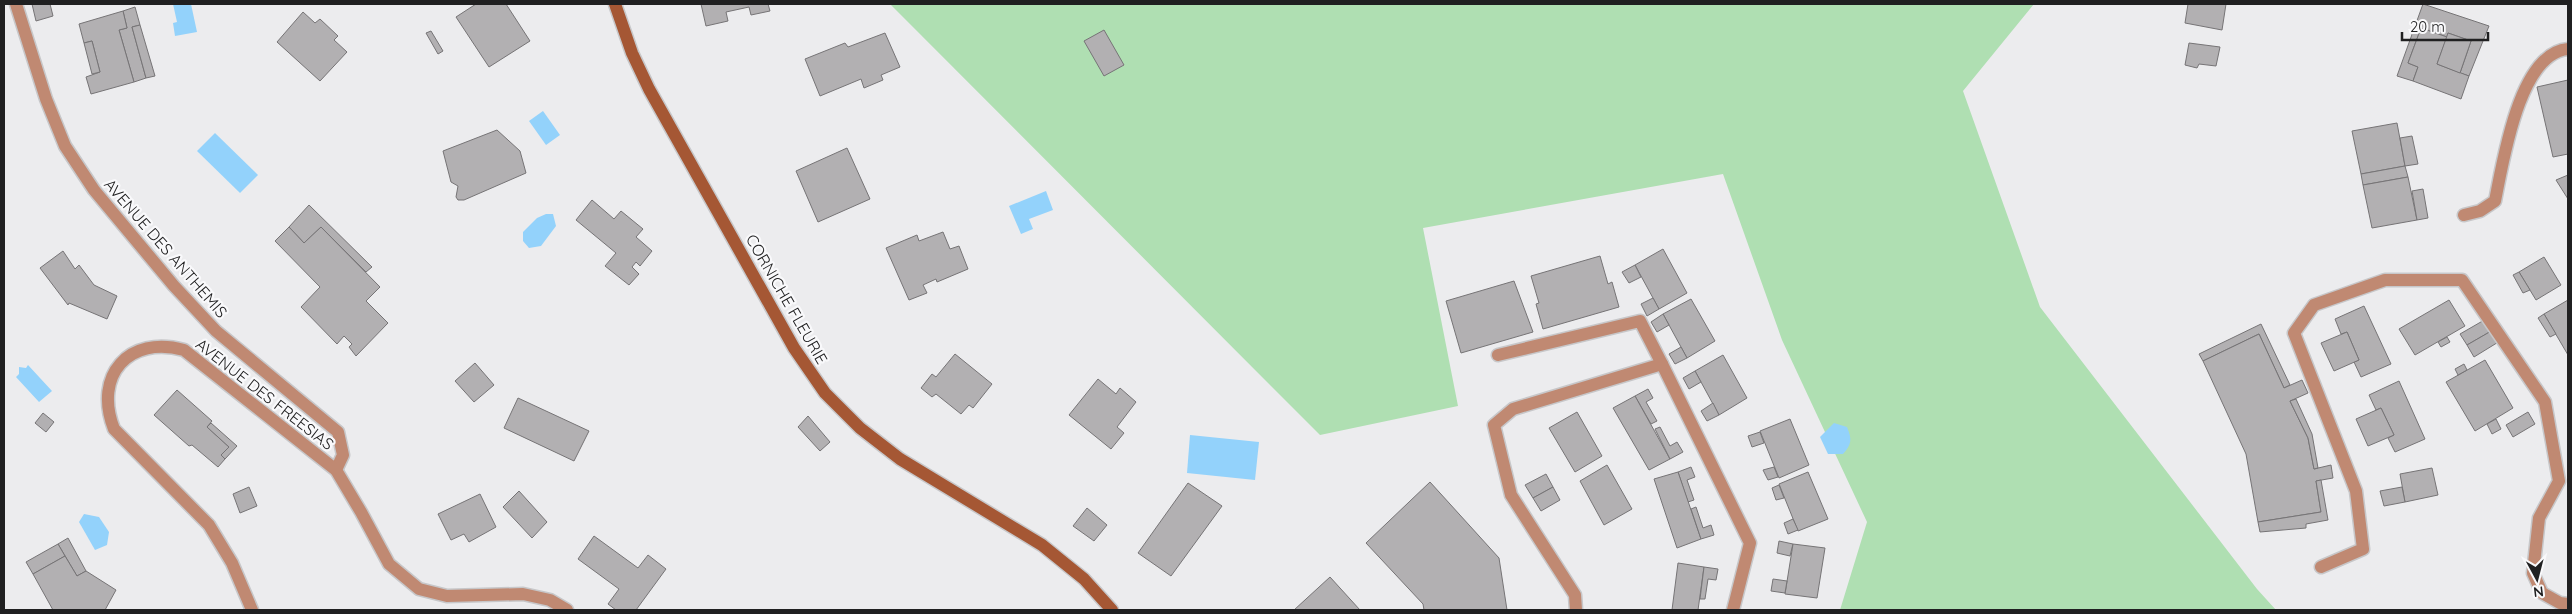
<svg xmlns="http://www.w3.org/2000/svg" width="2572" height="614" font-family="Quicksand,sans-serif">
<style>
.green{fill:#afdfb2}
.water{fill:#93d2fb}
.building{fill:#b2b0b2;stroke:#767476}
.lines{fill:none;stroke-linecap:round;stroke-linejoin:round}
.service-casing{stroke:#c7c7c9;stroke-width:15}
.minor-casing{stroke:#c7c7c9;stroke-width:15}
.secondary-casing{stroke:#c7c7c9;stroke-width:15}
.service{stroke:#c08972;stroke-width:12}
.minor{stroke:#c08972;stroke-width:12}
.secondary{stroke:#a55734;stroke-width:12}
.labels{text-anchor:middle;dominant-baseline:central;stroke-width:4.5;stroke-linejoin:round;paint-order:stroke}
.street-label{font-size:16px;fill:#202021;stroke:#f9f9fb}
</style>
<rect width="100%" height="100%" fill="#ececee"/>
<polygon class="green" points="890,4 2034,4 1963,91 2040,307 2257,589 2276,610 1840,610 1867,522 1782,340 1723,174 1423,228 1458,406 1320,435"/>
<g class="water">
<polygon points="173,4 191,4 197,32 175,36 173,23 177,22"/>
<polygon points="543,111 560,135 546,145 529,121"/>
<polygon points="215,133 258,175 240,193 197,151"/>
<polygon points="1046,191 1053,210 1029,219 1033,229 1021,234 1009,206"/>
<polygon points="546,214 553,214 556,226 541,246 529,248 523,241 523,232 537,218"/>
<polygon points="28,365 52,391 39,402 16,377 19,374 19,367 26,368"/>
<path d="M1834,423l13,4c5,12 5,17 -4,27h-15l-8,-17z"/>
<polygon points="1190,435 1259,442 1255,480 1187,473"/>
<polygon points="84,514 99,517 109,532 107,545 95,550 79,522"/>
</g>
<g class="building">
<polygon points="32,4 50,4 53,16 36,21"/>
<polygon points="476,4 506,4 530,41 489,67 456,17"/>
<polygon points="701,4 768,4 770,11 751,15 749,7 726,12 728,21 706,26"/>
<polygon points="2188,4 2226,4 2222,30 2185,23"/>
<polygon points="2423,4 2489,26 2469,76 2460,73 2471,41 2448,33 2447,37 2421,28 2408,63 2418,67 2413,81 2397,76"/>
<polygon points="135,7 140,25 132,27 146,78 134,82 119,30 127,28 123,11"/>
<polygon points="123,11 127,28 119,30 134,82 91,94 86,77 100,72 92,41 84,43 79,24"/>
<polygon points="303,12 315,23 320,19 338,36 334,40 347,52 320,81 277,42"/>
<polygon points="140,25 155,76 146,78 132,27"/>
<polygon points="2421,28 2447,37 2437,64 2469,76 2461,99 2413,81 2418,67 2408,63"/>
<polygon points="1104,30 1124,65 1104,76 1084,41"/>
<polygon points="431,31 443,51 438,54 426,33"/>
<polygon points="885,33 900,67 881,75 883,80 864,88 861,79 820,96 805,59 845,43 848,47"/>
<polygon points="2448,33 2471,41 2460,73 2437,64"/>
<polygon points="92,41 100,72 92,74 84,43"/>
<polygon points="2189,43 2220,47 2216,66 2199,64 2197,68 2185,65"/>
<polygon points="2568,80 2568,154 2553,157 2537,87"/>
<polygon points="2397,123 2405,166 2361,174 2352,131"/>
<polygon points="497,130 520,151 526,173 464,200 458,200 456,197 458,186 451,182 443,151"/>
<polygon points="2412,136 2418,164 2405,166 2400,138"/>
<polygon points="847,148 870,199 818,222 796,171"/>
<polygon points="2405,166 2408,177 2363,185 2361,174"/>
<polygon points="2568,175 2568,199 2556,180"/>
<polygon points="2408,177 2417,220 2372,228 2363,185"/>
<polygon points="2423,189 2428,218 2417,220 2412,191"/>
<polygon points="592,200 614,219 621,211 643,229 636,237 652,251 640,266 636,262 632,267 639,274 629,285 605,266 616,253 576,220"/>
<polygon points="309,205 372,267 366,272 321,227 304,243 289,227"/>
<polygon points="289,227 304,243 321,227 380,287 366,301 388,323 356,356 349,347 352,344 344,336 337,344 301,307 320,287 275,241"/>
<polygon points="943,232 950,249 959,246 968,269 937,282 936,279 923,285 927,293 909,300 886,248 917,235 919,241"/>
<polygon points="1663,249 1687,293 1659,309 1635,265"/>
<polygon points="63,251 75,269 79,265 94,285 117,296 107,319 69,303 68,305 40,268"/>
<polygon points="1600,256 1608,284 1612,282 1619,307 1543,329 1536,304 1539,303 1531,276"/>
<polygon points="2544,257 2561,285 2536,300 2519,272"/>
<polygon points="1635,265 1641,277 1629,283 1622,272"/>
<polygon points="2519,272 2530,290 2523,293 2513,275"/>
<polygon points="1514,281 1533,332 1461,353 1446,301"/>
<polygon points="1653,298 1659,309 1647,316 1641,304"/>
<polygon points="1691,299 1715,341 1687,358 1663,314"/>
<polygon points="2449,300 2465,326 2415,355 2399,329"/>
<polygon points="2568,300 2568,355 2544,314"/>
<polygon points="2364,306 2391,364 2361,377 2354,362 2359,360 2347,332 2341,334 2335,319"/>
<polygon points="1663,314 1669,325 1657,332 1651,322"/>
<polygon points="2544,314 2556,334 2550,337 2538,318"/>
<polygon points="2486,319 2493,330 2467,345 2460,334"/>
<polygon points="2261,324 2290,385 2284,388 2259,334 2203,361 2199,354"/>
<polygon points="2493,330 2500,341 2474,357 2467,345"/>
<polygon points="2347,332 2359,360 2334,371 2321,343"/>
<polygon points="2259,334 2284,388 2302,380 2308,393 2290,401 2308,438 2314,469 2331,465 2333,478 2316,481 2321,512 2258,522 2246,454 2203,361"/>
<polygon points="2447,337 2450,342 2441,347 2438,342"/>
<polygon points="1681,347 1687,358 1675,364 1669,354"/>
<polygon points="955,354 992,384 973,408 969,405 961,414 936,394 932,397 921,388 932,374 936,377"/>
<polygon points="1723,355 1747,398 1719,415 1695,371"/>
<polygon points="2485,360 2513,408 2475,431 2446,382"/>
<polygon points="475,363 494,385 474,402 455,381"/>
<polygon points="2464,364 2467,370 2458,375 2455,369"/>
<polygon points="1695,371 1701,382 1689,389 1683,378"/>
<polygon points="1098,379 1116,394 1120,388 1136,402 1117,427 1124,433 1111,449 1069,415"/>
<polygon points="2399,381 2425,439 2395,452 2388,438 2394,435 2381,408 2376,410 2369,395"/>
<polygon points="1648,389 1653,398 1646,402 1657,421 1651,424 1635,396"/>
<polygon points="177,390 212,421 207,427 229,447 221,455 225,459 218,467 192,445 189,446 154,415"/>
<polygon points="1635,396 1670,459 1649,470 1613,408"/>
<polygon points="518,398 589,431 574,461 504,428"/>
<polygon points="2296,399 2312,434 2318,468 2314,469 2308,438 2290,401"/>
<polygon points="1713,403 1719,415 1707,421 1701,411"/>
<polygon points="2381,408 2394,435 2368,446 2356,419"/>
<polygon points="1577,412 1602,456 1575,472 1549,428"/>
<polygon points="2528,412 2535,424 2513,437 2506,425"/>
<polygon points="43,413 54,422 46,432 35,423"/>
<polygon points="808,416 830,442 820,451 798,427"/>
<polygon points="1790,419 1809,465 1779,478 1760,431"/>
<polygon points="2496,419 2501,429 2492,434 2487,424"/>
<polygon points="211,423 237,446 225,459 221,455 229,447 207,427"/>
<polygon points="1660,427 1670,446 1677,442 1683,452 1670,459 1655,429"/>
<polygon points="1760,432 1764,443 1752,447 1748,436"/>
<polygon points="1607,465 1632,509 1604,525 1580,481"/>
<polygon points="1691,467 1695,477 1687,480 1694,500 1688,502 1678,472"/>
<polygon points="1774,467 1778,477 1768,480 1763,470"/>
<polygon points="2432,468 2438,495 2405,502 2400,474"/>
<polygon points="1678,472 1701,539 1677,548 1654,479"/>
<polygon points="1808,472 1828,519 1798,531 1779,484"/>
<polygon points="1546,474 1553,487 1533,498 1525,485"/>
<polygon points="2321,480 2328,520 2306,524 2306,528 2260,532 2258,522 2321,512 2316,481"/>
<polygon points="1430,482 1499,558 1507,610 1424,610 1423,604 1366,543"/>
<polygon points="1188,483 1222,506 1171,576 1138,553"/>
<polygon points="1779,485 1784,498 1776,500 1772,488"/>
<polygon points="249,487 257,506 240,513 233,494"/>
<polygon points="1553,487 1560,500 1541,511 1533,498"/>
<polygon points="2402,487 2405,502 2384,506 2380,491"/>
<polygon points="519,491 547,522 532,538 503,507"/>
<polygon points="480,494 496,527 469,542 464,534 451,540 438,514"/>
<polygon points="1696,507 1703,528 1711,525 1714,535 1701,539 1691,509"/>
<polygon points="1087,508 1107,525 1094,541 1073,526"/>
<polygon points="1793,519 1798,530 1788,534 1784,523"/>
<polygon points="594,536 638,568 648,555 666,569 636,610 616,610 608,604 619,589 578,559"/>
<polygon points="68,538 86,571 77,576 58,544"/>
<polygon points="1779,541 1793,544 1790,556 1777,553"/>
<polygon points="58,544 65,556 33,574 26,562"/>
<polygon points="1793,544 1825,548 1817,598 1785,594"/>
<polygon points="65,556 77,576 86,571 116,590 105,610 53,610 33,574"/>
<polygon points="1678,563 1704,567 1698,610 1672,610"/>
<polygon points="1704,567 1718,569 1716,580 1708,579 1705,599 1700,599"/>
<polygon points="1330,577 1360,610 1294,610"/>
<polygon points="1773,579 1787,581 1785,593 1771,591"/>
</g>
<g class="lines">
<g class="service-casing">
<g id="service">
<path d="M2464,215l16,-4 15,-10c8,-39 24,-148 73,-152"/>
<polyline points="2321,567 2363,549 2356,491 2294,333 2314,305 2385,280 2462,280 2545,402 2559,481 2539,518 2533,573 2542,593 2560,603 2568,604"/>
</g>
</g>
<g class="minor-casing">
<g id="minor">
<polyline points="16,4 46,99 65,146 94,190 174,286 216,331 338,432 343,455 336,470"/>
<polyline points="1498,355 1640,321 1662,364"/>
<path d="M252,610l-20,-47 -23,-38 -95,-96c-21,-54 15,-94 70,-79l152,120 25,42 28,52 30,25 28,7 76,-2 27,6 17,10"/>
<polyline points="1576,610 1575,595 1511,495 1494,425 1513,409 1662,364 1750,543 1733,610"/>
</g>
</g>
<g class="secondary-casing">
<polyline id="secondary" points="615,4 632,53 649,89 794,348 825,393 860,428 900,459 1042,545 1084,579 1112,610"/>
</g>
<use href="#service" class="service"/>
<use href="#minor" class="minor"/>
<use href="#secondary" class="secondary"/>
</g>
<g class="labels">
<g class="street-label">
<text transform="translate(166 248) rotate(49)">AVENUE DES ANTHEMIS</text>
<text transform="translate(787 299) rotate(60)">CORNICHE FLEURIE</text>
<text transform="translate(265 394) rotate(38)">AVENUE DES FREESIAS</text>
</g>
</g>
<rect width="2572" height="614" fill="none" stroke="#202021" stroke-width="10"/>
<g transform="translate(2537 579) rotate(173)" stroke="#f9f9fb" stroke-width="4" paint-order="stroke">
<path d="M0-4L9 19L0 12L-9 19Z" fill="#202021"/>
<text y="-8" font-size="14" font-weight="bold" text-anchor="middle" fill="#202021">N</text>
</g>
<path d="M2402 32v8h86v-8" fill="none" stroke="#202021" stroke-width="2.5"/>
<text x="2410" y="32" font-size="15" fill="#202021" stroke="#f9f9fb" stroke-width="4" paint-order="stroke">20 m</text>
</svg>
